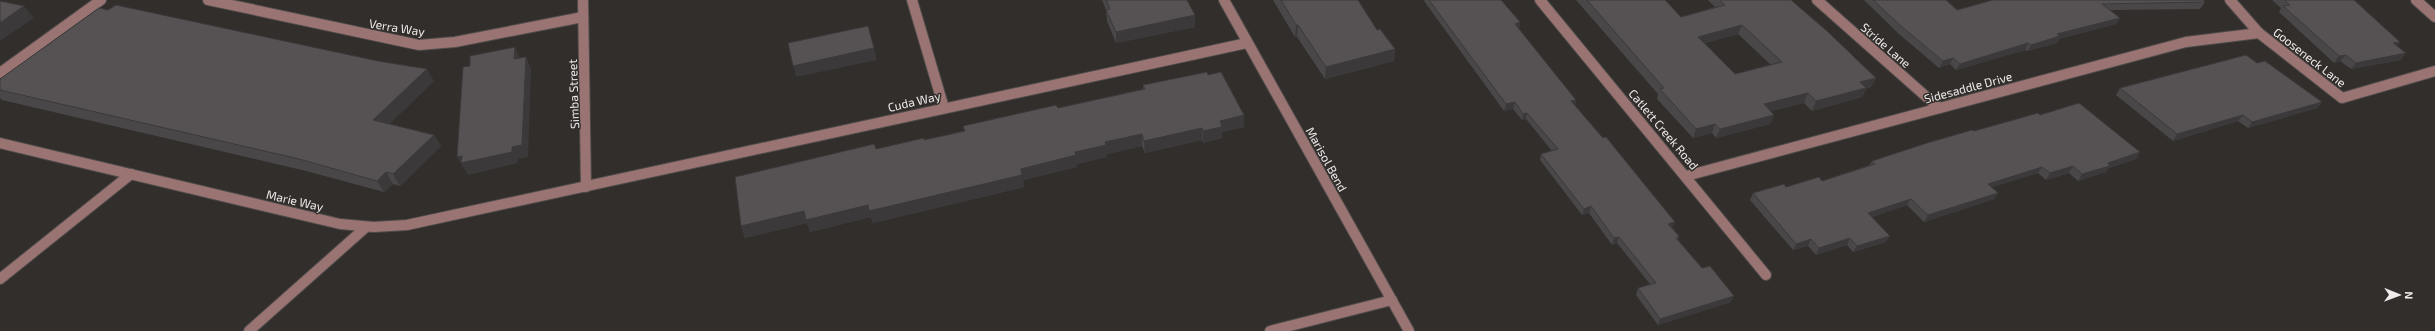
<svg xmlns="http://www.w3.org/2000/svg" width="2435" height="331" font-family="'Exo 2',sans-serif">
<style>
.lines{fill:none;stroke-linecap:round;stroke-linejoin:round}
.minor-casing{stroke:#504c4a;stroke-width:12}
.minor{stroke:#997473;stroke-width:10}
.wall{fill:#4a4748;fill-rule:evenodd}
.shaded-wall{fill:#3c393b}
.building{fill:#565254;stroke:#3c393b;fill-rule:evenodd}
.labels{text-anchor:middle;dominant-baseline:central;stroke-width:3;stroke-linejoin:round;paint-order:stroke}
.street-label{font-size:12px;fill:#eeebea;stroke:#322e2c}
</style>
<rect width="100%" height="100%" fill="#322e2c"/>
<g class="lines">
<g class="minor-casing">
<g id="minor">
<polyline points="208,0 419,45 455,42 583,17"/>
<polyline points="583,0 586,187"/>
<polyline points="912,0 944,108"/>
<polyline points="1224,0 1409,331"/>
<polyline points="1540,0 1766,275"/>
<polyline points="1817,0 1939,108"/>
<polyline points="2230,0 2259,33 2342,98 2435,71"/>
<polyline points="2416,0 2435,17"/>
<polyline points="0,73 101,0"/>
<polyline points="0,143 340,224 374,227 407,225 1247,43"/>
<polyline points="1686,176 2186,42 2259,33"/>
<polyline points="0,279 131,174"/>
<polyline points="249,331 365,228"/>
<polyline points="1270,331 1392,300"/>
</g>
</g>
<use href="#minor" class="minor"/>
</g>
<g class="wall">
<polygon points="1102,0 1187,0 1195,15 1195,27 1116,43 1107,21 1106,10"/>
<polygon points="1273,0 1358,0 1377,30 1395,49 1394,61 1325,79 1297,37 1295,37"/>
<polygon points="1425,0 1501,0 1520,22 1519,29 1576,100 1575,105 1679,236 1678,240 1731,302 1658,325 1636,295 1638,288 1650,284 1617,243 1612,245 1589,213 1582,215 1540,160 1541,154 1552,151 1526,119 1522,120 1513,109 1504,111 1424,1"/>
<path d="M1576,0h89l16,17 34,-10 -7,-7h83l85,78 -5,9 -5,2 -4,8 -50,14 -8,-8 -33,8 3,4 -4,9 -54,14 -4,-5 -19,5 -36,-39 1,-5zM1738,34l33,31 -36,9 -30,-31z"/>
<polygon points="1864,0 1946,0 1957,10 1993,0 2205,2 2200,9 2110,10 2120,18 2116,24 2059,39 2057,43 2027,51 2025,50 1956,70 1950,64 1939,68 1899,34"/>
<polygon points="2272,0 2354,0 2400,42 2397,46 2401,60 2351,69 2340,61 2334,63 2279,12 2281,8"/>
<polygon points="2257,63 2322,102 2317,108 2248,128 2238,121 2173,141 2116,95 2120,88"/>
<polygon points="1208,75 1244,115 1244,127 1222,132 1222,138 1203,143 1202,140 1145,153 1142,146 1107,154 1107,157 1077,164 1077,167 1023,180 1024,187 873,223 871,217 810,232 807,223 745,238 741,226 876,149 924,140 964,131 963,126 1058,108 1143,89 1143,85"/>
<polygon points="0,79 434,81 389,124 434,135 441,146 400,186 393,184 384,192 306,171 2,100 0,98"/>
<polygon points="2040,115 2140,152 2136,159 2109,168 2106,172 2078,181 2069,173 2046,180 2038,173 1992,187 1998,193 1994,199 1924,222 1907,205 1872,217 1886,242 1853,252 1847,245 1816,255 1808,246 1793,250 1750,200 1753,193 1822,181 1870,165 1872,161 1974,131"/>
</g>
<g class="shaded-wall">
<polygon points="24,6 34,18 0,41 0,23"/>
<polygon points="1195,15 1195,27 1116,43 1116,32"/>
<polygon points="2120,18 2116,24 2059,39 2057,43 2027,51 2031,45 2057,34"/>
<polygon points="1520,22 1519,29 1515,24"/>
<polygon points="1296,25 1298,25 1297,37 1295,37"/>
<polygon points="1742,25 1738,34 1695,46 1698,37"/>
<polygon points="2400,42 2395,48 2393,43"/>
<polygon points="2028,43 2025,50 1956,70 1960,64"/>
<polygon points="515,47 520,59 514,59"/>
<polygon points="874,48 877,60 796,77 793,66"/>
<polygon points="1395,49 1394,61 1325,79 1326,67"/>
<polygon points="2406,53 2401,60 2351,69 2356,63"/>
<polygon points="2346,55 2340,61 2334,63 2339,56"/>
<polygon points="526,57 531,69 528,157 518,159 518,163 468,175 457,157"/>
<polygon points="1953,58 1950,64 1939,68 1943,61"/>
<polygon points="427,69 434,81 381,132 373,120"/>
<polygon points="1876,78 1871,87 1866,89 1862,97 1812,111 1816,101 1860,82"/>
<polygon points="1808,93 1804,103 1761,114 1764,104"/>
<polygon points="1576,100 1575,106 1571,101"/>
<polygon points="1515,102 1513,109 1504,111 1506,104"/>
<polygon points="2322,102 2317,108 2248,128 2252,122"/>
<polygon points="1527,113 1526,119 1522,120 1523,114"/>
<polygon points="1244,115 1244,127 1222,132 1222,138 1203,143 1203,131 1220,121"/>
<polygon points="1774,115 1770,124 1716,138 1720,129"/>
<polygon points="2243,115 2238,121 2173,141 2177,134"/>
<polygon points="1715,124 1712,133 1693,138 1696,129"/>
<polygon points="1202,128 1202,140 1145,153 1144,141"/>
<polygon points="1142,134 1142,146 1107,154 1107,157 1077,164 1077,167 1023,180 1024,187 873,223 871,217 810,232 807,223 745,238 741,226 804,211 1075,152 1105,142"/>
<polygon points="434,135 441,146 400,186 393,174"/>
<polygon points="2140,152 2136,159 2109,168 2106,172 2078,181 2082,174 2108,163"/>
<polygon points="2073,166 2069,173 2046,180 2050,173"/>
<polygon points="2042,167 2038,173 1984,190 1988,184"/>
<polygon points="386,172 393,184 384,192 377,181"/>
<polygon points="1998,193 1994,199 1924,222 1928,215"/>
<polygon points="1911,199 1907,205 1865,220 1868,213"/>
<polygon points="1591,206 1589,213 1582,215 1584,209"/>
<polygon points="1675,222 1672,228 1666,230 1668,224"/>
<polygon points="1890,236 1886,242 1853,252 1857,246"/>
<polygon points="1619,237 1617,243 1612,245 1614,238"/>
<polygon points="1850,238 1847,245 1816,255 1819,248"/>
<polygon points="1811,239 1808,246 1793,250 1796,244"/>
<polygon points="1734,296 1731,302 1658,325 1660,319"/>
</g>
<g class="building">
<polygon points="1106,0 1187,0 1195,15 1116,32 1106,10 1110,9"/>
<polygon points="1281,0 1358,0 1377,30 1380,29 1395,49 1326,67 1298,25 1296,25"/>
<polygon points="1429,0 1501,0 1520,22 1515,24 1576,100 1571,101 1603,138 1606,137 1675,222 1668,224 1679,236 1676,238 1702,268 1710,266 1734,296 1660,319 1638,288 1656,283 1619,237 1614,238 1591,206 1584,209 1541,154 1558,149 1527,113 1523,114 1515,102 1506,104"/>
<path d="M1587,0h78l16,17 44,-12 -5,-5h71l36,31 49,47 -16,4 6,6 -50,13 -8,-8 -44,11 10,11 -54,14 -5,-5 -19,5 -36,-40 4,-1zM1742,25l40,37 -47,12 -37,-37z"/>
<polygon points="1873,0 1946,0 1957,10 1993,0 2203,0 2205,2 2102,4 2120,18 2057,34 2060,36 2031,45 2028,43 1960,64 1953,58 1943,61 1902,27"/>
<polygon points="2284,0 2354,0 2400,42 2393,43 2406,53 2356,63 2346,55 2339,56 2283,6 2290,5"/>
<polygon points="0,1 24,6 0,23"/>
<polygon points="116,5 378,61 427,69 373,120 434,135 393,174 386,172 377,181 299,159 0,90 0,79 99,8 108,10"/>
<polygon points="868,26 874,48 793,66 788,43"/>
<polygon points="515,47 514,59 526,57 522,145 512,147 512,152 461,163 462,156 457,157 463,67 470,66 470,56"/>
<polygon points="2246,55 2257,63 2265,61 2322,102 2252,122 2243,115 2177,134 2120,88"/>
<polygon points="1207,72 1208,75 1221,72 1244,115 1220,121 1222,127 1203,131 1202,128 1144,141 1142,134 1105,142 1106,145 1075,152 1076,155 1021,169 1022,175 869,211 868,205 806,220 804,211 741,226 735,177 874,144 876,149 924,138 924,140 965,131 963,126 1056,105 1058,108 1145,89 1143,85"/>
<polygon points="2079,103 2140,152 2108,163 2110,166 2082,174 2073,166 2050,173 2042,167 1988,184 1998,193 1928,215 1911,199 1868,213 1890,236 1857,246 1850,238 1819,248 1811,239 1796,244 1753,193 1784,184 1786,187 1819,177 1822,181 1875,164 1872,161 1927,143 1972,130 1974,131 2038,113 2040,115"/>
</g>
<g class="labels">
<g class="street-label">
<text transform="translate(397 27) rotate(9)">Verra Way</text>
<text transform="translate(1886 45) rotate(41)">Stride Lane</text>
<text transform="translate(2310 57) rotate(38)">Gooseneck Lane</text>
<text transform="translate(1968 87) rotate(-15)">Sidesaddle Drive</text>
<text transform="translate(573 94) rotate(-92)">Simba Street</text>
<text transform="translate(914 101) rotate(-13)">Cuda Way</text>
<text transform="translate(1664 129) rotate(50)">Catlett Creek Road</text>
<text transform="translate(1327 159) rotate(61)">Marisol Bend</text>
<text transform="translate(295 200) rotate(13)">Marie Way</text>
</g>
</g>
<g transform="translate(2399 295) rotate(91)" stroke="#322e2c" stroke-width="3" paint-order="stroke">
<path d="M0-3L7 15L0 10L-7 15Z" fill="#eeebea"/>
<text y="-6" font-size="11" font-weight="bold" text-anchor="middle" fill="#eeebea">N</text>
</g>
</svg>
